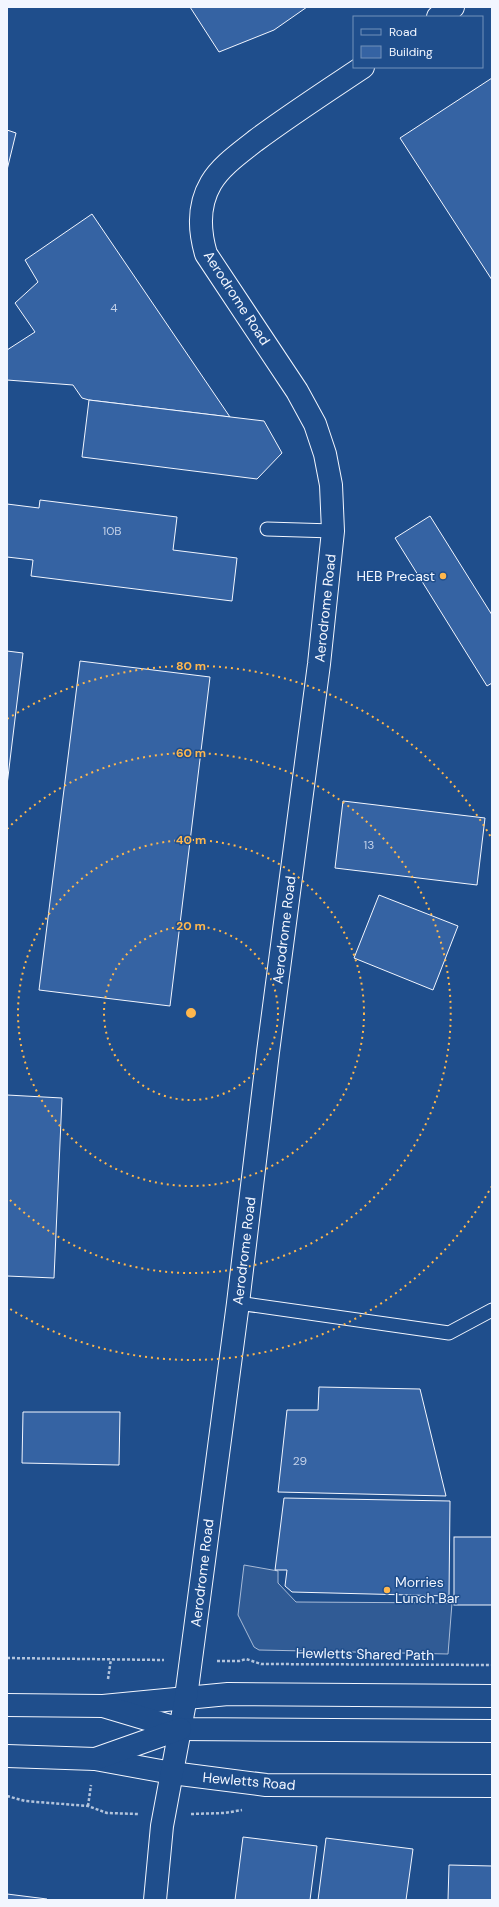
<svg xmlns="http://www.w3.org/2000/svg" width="499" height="1907" font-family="'DM Sans',sans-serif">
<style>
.parking{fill:#305b95;stroke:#a8bbd7}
.building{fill:#3563a3;stroke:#f2f6ff}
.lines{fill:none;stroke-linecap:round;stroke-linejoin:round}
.lane-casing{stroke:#f2f6ff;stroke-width:15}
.secondary-casing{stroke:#f2f6ff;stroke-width:24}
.highway-casing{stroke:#f2f6ff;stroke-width:24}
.path{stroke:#b3c4dc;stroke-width:2.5;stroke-dasharray:3 2;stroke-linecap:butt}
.lane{stroke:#1f4e8c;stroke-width:13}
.secondary{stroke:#1f4e8c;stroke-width:22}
.highway{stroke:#1f4e8c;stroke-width:22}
.ring{fill:none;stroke:#ffb74d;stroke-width:2;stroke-dasharray:2 4}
.poi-dot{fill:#ffb74d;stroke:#1f4e8c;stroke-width:1.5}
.labels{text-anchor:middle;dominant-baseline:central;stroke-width:3;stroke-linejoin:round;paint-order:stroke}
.number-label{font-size:12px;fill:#c3d1e8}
.street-label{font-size:14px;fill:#f2f6ff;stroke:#1f4e8c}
.poi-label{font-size:14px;fill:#f2f6ff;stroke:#1f4e8c;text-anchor:end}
.centre{fill:#ffb74d;stroke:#1f4e8c;stroke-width:2}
.ring-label{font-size:12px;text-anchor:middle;font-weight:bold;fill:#ffb74d;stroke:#1f4e8c;stroke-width:3;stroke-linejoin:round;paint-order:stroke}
</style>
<rect width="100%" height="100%" fill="#1f4e8c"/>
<polygon class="parking" points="244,1565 278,1571 278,1583 296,1602 452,1603 448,1654 259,1650 254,1647 238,1615"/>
<g class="building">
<polygon points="190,7 307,7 274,30 219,52"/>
<polygon points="492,78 492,280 400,138"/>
<polygon points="7,130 16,133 7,170"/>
<polygon points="92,214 230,417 89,400 82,398 73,385 7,380 7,350 35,332 15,303 38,282 25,260"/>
<polygon points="89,400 264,421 282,453 257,479 82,457"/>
<polygon points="40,500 177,517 173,550 237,558 232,601 31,576 33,560 7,557 7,504 39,508"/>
<polygon points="430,516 492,615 492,683 487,686 395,538"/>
<polygon points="7,651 23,653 7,785"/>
<polygon points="80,661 210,677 170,1006 39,990"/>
<polygon points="343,801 485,818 477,885 335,868"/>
<polygon points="379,895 458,926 433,990 354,958"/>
<polygon points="7,1095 62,1098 54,1278 7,1276"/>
<polygon points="319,1387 420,1389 446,1496 278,1492 287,1410 318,1410"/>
<polygon points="23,1412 120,1412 119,1465 22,1463"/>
<polygon points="284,1498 450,1501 449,1596 292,1592 285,1586 287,1570 275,1570"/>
<rect x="454" y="1537" width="38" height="68"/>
<polygon points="243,1837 317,1846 310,1900 235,1900"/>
<polygon points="326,1838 413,1849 406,1900 318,1900"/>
<polygon points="449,1865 492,1866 492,1900 448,1900"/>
<polygon points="7,1894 47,1899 47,1900 7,1900"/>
</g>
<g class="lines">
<g class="lane-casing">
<g id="lane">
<polyline points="267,529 333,531"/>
<polyline points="238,1303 449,1333 492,1310"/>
</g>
</g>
<g class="secondary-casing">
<g id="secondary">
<polyline points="438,17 453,7"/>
<polyline points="103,1706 228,1694 492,1696"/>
<polyline points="95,1759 172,1773 266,1785 492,1786"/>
<path d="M155,1900l7,-74 24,-129 52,-394 30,-251 51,-388 14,-133 -2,-46 -6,-31 -10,-30 -18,-33 -91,-137c-7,-24 -8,-49 5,-71 10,-17 29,-30 44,-42 35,-26 72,-50 108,-74"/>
</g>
</g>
<g class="highway-casing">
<g id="highway">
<polyline points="7,1705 103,1706 180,1729 492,1731"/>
<polyline points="7,1756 95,1759 180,1729"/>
</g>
</g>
<g class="path">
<polyline points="7,1658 164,1660"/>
<polyline points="217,1661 239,1661 246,1659 261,1664 492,1665"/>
<polyline points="108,1679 111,1659"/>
<polyline points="7,1796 25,1801 88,1806 107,1813 138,1814"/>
<polyline points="88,1806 91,1785"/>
<polyline points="191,1814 225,1813 242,1810"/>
</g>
<use href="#lane" class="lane"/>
<use href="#secondary" class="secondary"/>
<use href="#highway" class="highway"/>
</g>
<g class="ring">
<circle cx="191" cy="1013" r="87"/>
<circle cx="191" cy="1013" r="173"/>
<path d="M7 829A260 260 0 1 1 7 1197"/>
<path d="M492 1186A347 347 0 0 1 7 1307M7 719A347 347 0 0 1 492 839"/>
</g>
<g class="poi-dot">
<circle cx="443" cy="576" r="4"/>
<circle cx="387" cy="1590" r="4"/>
</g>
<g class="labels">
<g class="number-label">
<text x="114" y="308">4</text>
<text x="112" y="531">10B</text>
<text x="369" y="845">13</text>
<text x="300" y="1461">29</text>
</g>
<g class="street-label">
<text transform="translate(237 298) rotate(57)">Aerodrome Road</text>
<text transform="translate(325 608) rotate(-84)">Aerodrome Road</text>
<text transform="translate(284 930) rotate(-83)">Aerodrome Road</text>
<text transform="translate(244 1251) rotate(-83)">Aerodrome Road</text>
<text transform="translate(202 1573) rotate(-83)">Aerodrome Road</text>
<text transform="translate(365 1654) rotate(1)">Hewletts Shared Path</text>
<text transform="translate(249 1781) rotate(5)">Hewletts Road</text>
</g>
<g class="poi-label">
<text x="435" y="576">HEB Precast</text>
<text x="395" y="1582" text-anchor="start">Morries<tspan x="395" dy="16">Lunch Bar</tspan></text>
</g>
</g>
<circle cx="191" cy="1013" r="6" class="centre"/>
<g class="ring-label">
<text x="191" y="670">80 m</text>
<text x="191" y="757">60 m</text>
<text x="191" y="844">40 m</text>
<text x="191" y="930">20 m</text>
</g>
<rect width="499" height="1907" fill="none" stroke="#f2f6ff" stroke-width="16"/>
<rect x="353" y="16" width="130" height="52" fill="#1f4e8c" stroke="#7391ba"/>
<rect x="361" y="29" width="20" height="6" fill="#1f4e8c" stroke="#7391ba"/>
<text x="389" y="36" font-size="12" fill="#f2f6ff">Road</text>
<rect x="361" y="46" width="20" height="12" fill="#3563a3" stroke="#7391ba"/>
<text x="389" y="56" font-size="12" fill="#f2f6ff">Building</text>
</svg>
